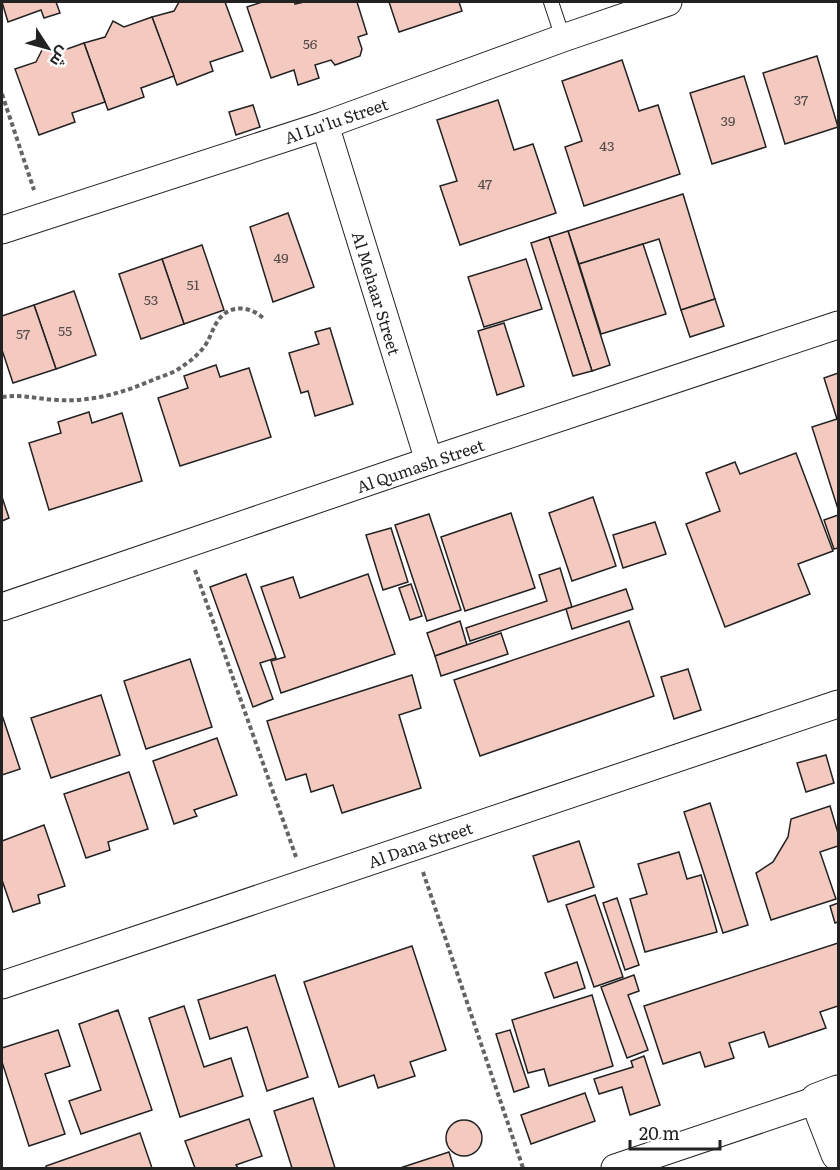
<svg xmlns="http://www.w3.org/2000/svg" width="840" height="1170" font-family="Literata,Cairo,serif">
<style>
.building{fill:#f3c9c0;stroke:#222;stroke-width:1.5}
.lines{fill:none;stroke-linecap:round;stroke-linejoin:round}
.lane-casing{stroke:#222;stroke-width:16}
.street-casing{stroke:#222;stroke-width:29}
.secondary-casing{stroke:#222;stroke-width:35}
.path{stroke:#646464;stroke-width:4;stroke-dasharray:4.5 3;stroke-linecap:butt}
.lane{stroke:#fff;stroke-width:14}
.street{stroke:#fff;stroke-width:27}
.secondary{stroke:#fff;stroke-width:33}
.labels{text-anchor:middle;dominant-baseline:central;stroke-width:4.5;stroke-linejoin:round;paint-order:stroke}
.number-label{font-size:14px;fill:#564c4a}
.street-label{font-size:16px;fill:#222;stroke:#fff}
</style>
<rect width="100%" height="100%" fill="#fff"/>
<g class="building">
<polygon points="2,2 56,2 60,13 44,18 41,10 8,22"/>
<polygon points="179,2 225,2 243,51 210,62 213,71 177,85 152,17 174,11"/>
<polygon points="262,2 295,2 295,4 304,2 357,2 367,34 358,37 362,49 360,56 335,65 331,60 315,65 319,78 298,85 294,70 271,78 247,7"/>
<polygon points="389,2 459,2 462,11 399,32"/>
<polygon points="152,17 174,76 141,88 144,97 108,110 84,43 105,37 113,21 124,27"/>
<polygon points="84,43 105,102 72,113 75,122 39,135 15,69 36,62 44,46 56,53"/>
<polygon points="817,56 838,127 785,144 763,73"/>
<polygon points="622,60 639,111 658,105 680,174 584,206 565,147 582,141 562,81"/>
<polygon points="744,76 766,147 712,164 690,93"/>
<polygon points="498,100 514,150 533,144 556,213 460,245 440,186 457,181 437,120"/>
<polygon points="253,105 260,127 236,135 229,112"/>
<polygon points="683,194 715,299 681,310 659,239 579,264 568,231"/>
<polygon points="288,213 314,287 273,302 250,227"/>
<polygon points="568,231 610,365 592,371 549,237"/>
<polygon points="549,237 592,371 573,376 531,243"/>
<polygon points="643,244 666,314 601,334 579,264"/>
<polygon points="202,245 224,310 184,324 162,259"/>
<polygon points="162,259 184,324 141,339 119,274"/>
<polygon points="526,259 542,309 484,327 468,277"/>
<polygon points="74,291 96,355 56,369 34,305"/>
<polygon points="715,299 724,326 690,337 681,310"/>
<polygon points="34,305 56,369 13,383 2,350 2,316"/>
<polygon points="504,323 524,386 497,395 478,331"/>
<polygon points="330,328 353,404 315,416 308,391 301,393 289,353 319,344 315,332"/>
<polygon points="216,365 220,377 249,368 271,437 180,466 158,398 188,388 184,376"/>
<polygon points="838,373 838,509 812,427 837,419 824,378"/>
<polygon points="89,412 92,423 122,413 142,481 49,510 29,443 61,433 58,422"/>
<polygon points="796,453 833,551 798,564 810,594 725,627 686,524 720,511 706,473 735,462 740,474"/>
<polygon points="2,497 9,518 2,521"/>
<polygon points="593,497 616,566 572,581 549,513"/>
<polygon points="511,513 535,588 465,611 441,537"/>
<polygon points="429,514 461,610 427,621 395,525"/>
<polygon points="838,515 838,548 834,549 824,520"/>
<polygon points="655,522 666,554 623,568 613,535"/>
<polygon points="391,528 408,582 383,590 366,535"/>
<polygon points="560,568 572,607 470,641 466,628 547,601 539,575"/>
<polygon points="246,574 276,658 260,663 273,699 253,707 210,587"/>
<polygon points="368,574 395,654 281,693 271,661 285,657 261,587 293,577 300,598"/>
<polygon points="411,584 422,616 410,620 399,588"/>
<polygon points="626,589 633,609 572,629 566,609"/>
<polygon points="460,621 467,645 435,656 427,633"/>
<polygon points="629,621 654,696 480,756 454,680"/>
<polygon points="501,633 508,654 441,676 435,656"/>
<polygon points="190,659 212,727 146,749 124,681"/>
<polygon points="688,669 701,710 674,719 661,677"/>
<polygon points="412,675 421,708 399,715 421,788 342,813 333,785 311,792 306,774 286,780 267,721"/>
<polygon points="101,695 120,755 51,778 31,718"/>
<polygon points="2,715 20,769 2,775"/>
<polygon points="217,738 237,795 194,810 197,816 174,824 153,761"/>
<polygon points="826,755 834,783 806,792 797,763"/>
<polygon points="129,772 148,829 108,842 110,850 86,858 64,794"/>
<polygon points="710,803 748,925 723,933 684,812"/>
<polygon points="830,806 838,833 838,846 820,852 836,899 771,920 756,873 773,862 788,837 791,819"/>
<polygon points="44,825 65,886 38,895 40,903 13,912 2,880 2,841"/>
<polygon points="579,841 594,887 548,902 533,856"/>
<polygon points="679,852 687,879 701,875 717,932 645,952 630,899 647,894 638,864"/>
<polygon points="595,895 623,977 594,987 566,905"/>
<polygon points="617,898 639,965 625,970 603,903"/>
<polygon points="838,903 838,922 835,923 830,906"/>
<polygon points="838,943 838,1006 820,1012 826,1028 769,1047 764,1032 729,1043 734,1058 705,1067 700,1052 663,1064 644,1006"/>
<polygon points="412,946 446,1050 410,1062 415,1076 378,1088 374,1075 339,1087 304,982"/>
<polygon points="577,962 585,988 554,998 545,973"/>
<polygon points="275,975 308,1077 267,1091 247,1027 210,1039 198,1000"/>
<polygon points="634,975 639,991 628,995 648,1050 627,1058 601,987"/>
<polygon points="592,995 613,1066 549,1086 544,1069 528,1073 512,1020"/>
<polygon points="184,1006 204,1067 231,1058 243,1096 180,1117 149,1018"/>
<polygon points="118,1010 152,1110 81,1134 69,1101 101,1090 79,1024"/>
<polygon points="58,1030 70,1066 45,1074 65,1134 29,1146 2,1062 2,1048"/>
<polygon points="510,1030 529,1087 514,1092 496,1034"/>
<polygon points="644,1056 660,1105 630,1115 622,1087 599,1094 594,1079 633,1067 631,1061"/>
<polygon points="585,1093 595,1121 531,1144 521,1115"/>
<polygon points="313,1098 335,1168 292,1168 274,1111"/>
<polygon points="249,1119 262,1156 236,1165 238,1168 195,1168 185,1141"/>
<circle cx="464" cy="1138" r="18"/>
<polygon points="140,1133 152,1168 46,1168 46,1166"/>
<polygon points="449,1152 454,1168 400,1168"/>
</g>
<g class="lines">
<g class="lane-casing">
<polyline id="lane" points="551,2 563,38"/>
</g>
<g class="street-casing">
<g id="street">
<polyline points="325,125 429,461"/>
<polyline points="2,230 325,125 563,38 668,2"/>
<polyline points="2,607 429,461 838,325"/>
<polyline points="2,985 838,704"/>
<polyline points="615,1168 817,1100"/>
</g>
</g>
<g class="secondary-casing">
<polyline id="secondary" points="838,1092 817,1100 838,1154"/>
</g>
<g class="path">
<polyline points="2,94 34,190"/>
<path d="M2,397c19,-3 35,2 55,3 35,2 66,-7 98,-21 8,-3 18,-6 25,-11 9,-6 18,-13 24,-21 6,-8 8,-17 13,-25 11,-18 33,-17 47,-3"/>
<polyline points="195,570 296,857"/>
<polyline points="423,872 523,1168"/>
</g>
<use href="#lane" class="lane"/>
<use href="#street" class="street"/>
<use href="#secondary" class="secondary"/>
</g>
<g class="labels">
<g class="number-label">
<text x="310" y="43">56</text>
<text x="801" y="99">37</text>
<text x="728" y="120">39</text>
<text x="607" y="145">43</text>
<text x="485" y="183">47</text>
<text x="281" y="257">49</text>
<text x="193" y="284">51</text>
<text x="151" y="299">53</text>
<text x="65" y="330">55</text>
<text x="23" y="333">57</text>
</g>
<g class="street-label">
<text transform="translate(336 120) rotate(-19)">Al Lu'lu Street</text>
<text transform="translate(377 293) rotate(73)">Al Mehaar Street</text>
<text transform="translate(420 465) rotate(-19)">Al Qumash Street</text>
<text transform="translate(420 844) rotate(-19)">Al Dana Street</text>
</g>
</g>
<rect width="840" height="1170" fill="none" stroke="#222222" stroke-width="6"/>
<g transform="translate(48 48) rotate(126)" stroke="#ffffff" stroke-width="4.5" paint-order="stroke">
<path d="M0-4.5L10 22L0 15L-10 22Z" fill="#222222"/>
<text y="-9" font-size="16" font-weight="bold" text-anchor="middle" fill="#222222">ش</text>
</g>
<path d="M630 1140v9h90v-9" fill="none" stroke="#222222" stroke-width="3"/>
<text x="639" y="1140" font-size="18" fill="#222222" stroke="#ffffff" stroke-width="4.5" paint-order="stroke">20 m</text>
</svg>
